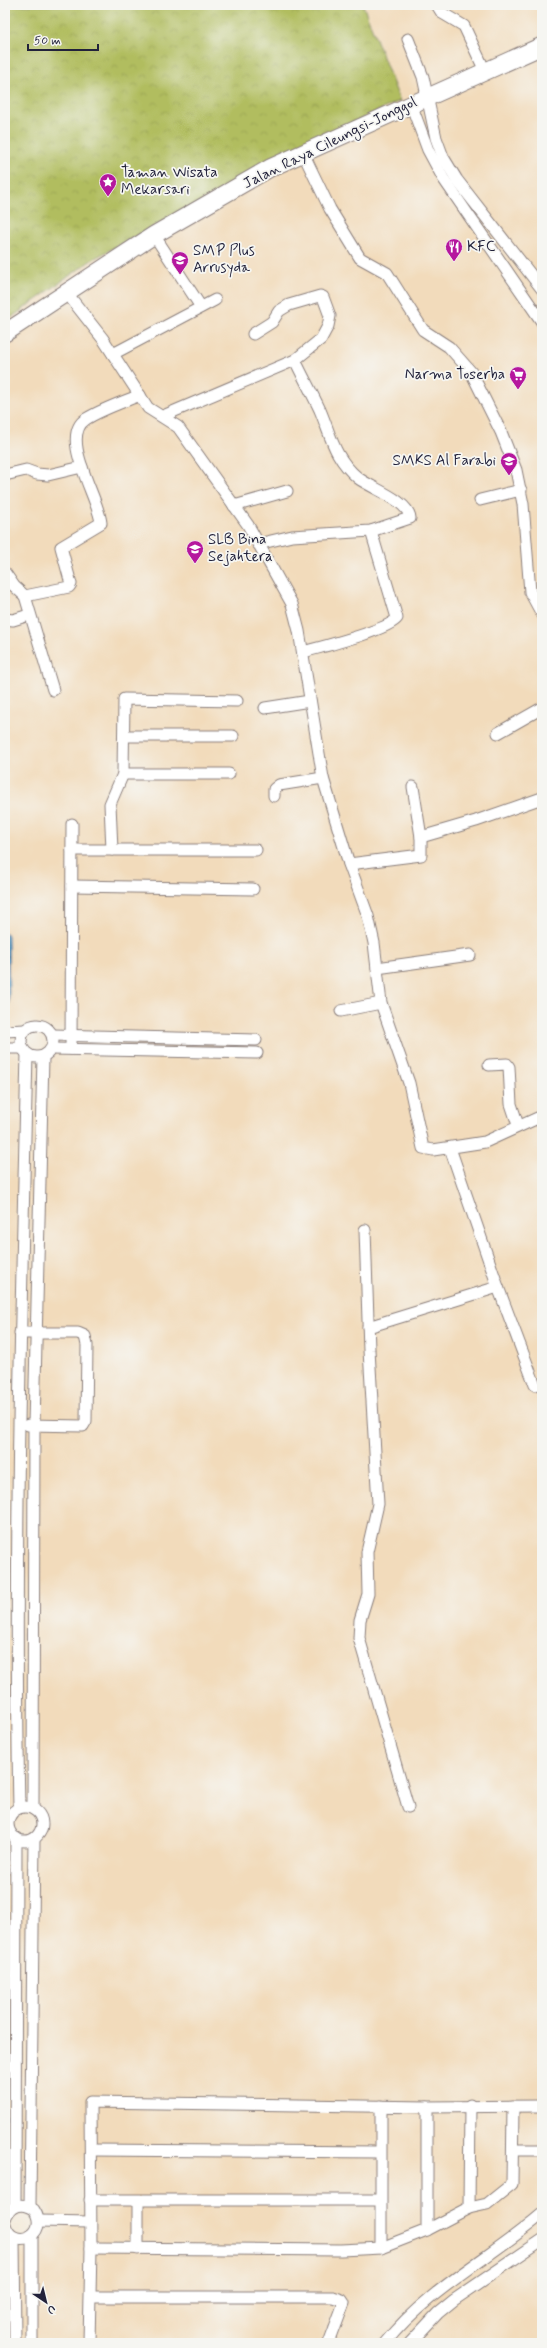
<svg xmlns="http://www.w3.org/2000/svg" width="547" height="2348" font-family="Mynerve,sans-serif">
<style>
.park{fill:url(#park-crowns);stroke:#6a704d}
.water{fill:#55a2ce;stroke:#3c6284}
.lines{fill:none;stroke-linecap:round;stroke-linejoin:round}
.minor-casing{stroke:#8a7e7b;stroke-width:13}
.primary-casing{stroke:#8a7e7b;stroke-width:19}
.minor{stroke:#fff;stroke-width:11}
.primary{stroke:#fff;stroke-width:17}
.labels{text-anchor:middle;dominant-baseline:central;stroke-width:3.5;stroke-linejoin:round;paint-order:stroke}
.street-label{font-size:15px;fill:#22223b;stroke:#f6f6f2}
.poi-label{font-size:15px;fill:#22223b;stroke:#f6f6f2;text-anchor:start}
</style>
<defs>
<pattern id="park-crowns" width="20" height="18" patternUnits="userSpaceOnUse"><rect width="20" height="18" fill="#b1bd5f"/><path d="M2 6a3 3 0 1 1 6 0M12 15a3 3 0 1 1 6 0" fill="none" stroke="#98a253"/></pattern>
</defs>
<rect width="100%" height="100%" fill="#f6f6f2"/>
<filter id="ink" filterUnits="userSpaceOnUse"><feTurbulence type="fractalNoise" baseFrequency=".025" numOctaves="2"/><feDisplacementMap in="SourceGraphic" scale="8" xChannelSelector="R" yChannelSelector="G"/><feConvolveMatrix kernelMatrix="1 2 1 2 8 2 1 2 1" color-interpolation-filters="sRGB"/></filter>
<filter id="wash" filterUnits="userSpaceOnUse"><feTurbulence type="fractalNoise" baseFrequency=".012" numOctaves="4" result="noise"/><feDisplacementMap in="SourceGraphic" scale="16" xChannelSelector="R" yChannelSelector="G"/><feGaussianBlur stdDeviation="0.9" result="paint"/><feColorMatrix in="noise" values="0 0 0 0 0 0 0 0 0 0 0 0 0 0 0 0 0 1.4 0 .05"/><feComposite in="paint" operator="in"/></filter>
<g filter="url(#wash)">
<rect width="100%" height="100%" fill="#f2dbbb"/>
<polygon class="park" points="5,5 363,5 400,101 328,134 93,259 5,322"/>
<polygon class="water" points="5,933 8,935 9,1005 5,1005"/>
</g>
<g filter="url(#ink)">
<g class="lines">
<g class="minor-casing">
<g id="minor">
<polyline points="437,5 442,13 464,26 485,71"/>
<polyline points="408,39 423,77 436,138 443,157 457,180 542,289"/>
<polyline points="411,104 428,150 443,178 542,322"/>
<polyline points="303,153 330,209 360,258 387,273 423,330 449,347 471,372 501,432 516,470 523,504 530,592 542,614"/>
<polyline points="154,235 201,307"/>
<polyline points="66,292 103,339 148,408 178,427 248,525 292,604 299,631 323,778 349,864 368,916 374,943 381,1003 409,1083 423,1148 433,1150 485,1142 542,1116"/>
<polyline points="113,354 215,300"/>
<polyline points="163,416 295,360 321,339 328,326 330,316 323,297 320,296 289,305 279,311 272,322 253,334"/>
<polyline points="5,475 26,470 37,474 48,475 82,467"/>
<polyline points="480,500 521,490"/>
<polyline points="234,506 287,491"/>
<path d="M258,544l34,-8 79,-5 39,-13c-1,-17 -39,-30 -52,-40 -24,-20 -27,-42 -38,-68 -8,-17 -17,-33 -25,-50"/>
<polyline points="5,573 14,586 25,596 53,690"/>
<path d="M25,596l44,-9 2,-3 -10,-37 40,-24c-2,-25 -43,-86 -15,-104 16,-10 37,-17 54,-24"/>
<polyline points="5,619 13,620 29,615"/>
<path d="M303,652c18,-5 86,-22 94,-34l-26,-87"/>
<polyline points="265,708 310,701"/>
<polyline points="498,733 542,708"/>
<polyline points="124,736 233,736"/>
<polyline points="123,774 229,774"/>
<polyline points="274,796 274,789 279,785 323,778"/>
<polyline points="421,837 476,821 542,798"/>
<polyline points="72,850 256,850"/>
<polyline points="112,850 110,804 123,774 124,699 237,701"/>
<polyline points="349,864 421,855 421,837 413,787"/>
<polyline points="72,886 253,889"/>
<polyline points="377,968 470,955"/>
<polyline points="341,1011 381,1003"/>
<circle cx="37" cy="1041" r="16"/>
<polyline points="5,1031 25,1030"/>
<polyline points="53,1035 256,1040"/>
<polyline points="5,1048 22,1048"/>
<polyline points="52,1049 257,1053"/>
<polyline points="71,1049 72,824"/>
<polyline points="489,1065 507,1064 509,1067 511,1104 518,1125"/>
<polyline points="450,1148 498,1287 535,1385"/>
<polyline points="365,1230 369,1350 378,1504 367,1552 368,1594 360,1620 359,1638 408,1807"/>
<polyline points="368,1327 498,1287"/>
<polyline points="20,1333 78,1333 85,1336 87,1345 86,1421 83,1426 28,1425"/>
<circle cx="25" cy="1824" r="17"/>
<path d="M19,1808c-5,-251 2,-503 8,-754"/>
<polyline points="33,1808 34,1425 43,1057"/>
<polyline points="381,2106 381,2248"/>
<polyline points="427,2107 427,2230"/>
<polyline points="91,2150 380,2152"/>
<polyline points="514,2150 542,2150"/>
<polyline points="90,2200 380,2200"/>
<polyline points="138,2201 138,2249"/>
<polyline points="15,2206 16,1838"/>
<polyline points="30,2206 34,1839"/>
<polyline points="469,2208 470,2105"/>
<path d="M5,2219c5,-14 17,-18 29,-9 17,25 -22,42 -29,14"/>
<polyline points="39,2221 90,2222"/>
<polyline points="32,2235 32,2343"/>
<polyline points="14,2237 15,2343"/>
<polyline points="91,2248 341,2250 381,2248 427,2230 469,2208 487,2204 512,2184 513,2106"/>
<polyline points="91,2297 333,2297 342,2300 344,2303 329,2343"/>
<polyline points="89,2343 91,2248 90,2102 427,2107 542,2106"/>
<path d="M385,2343c43,-54 106,-85 157,-129"/>
<polyline points="410,2343 438,2313 454,2300 542,2240"/>
</g>
</g>
<g class="primary-casing">
<polyline id="primary" points="5,333 154,235 270,168 542,46"/>
</g>
<use href="#minor" class="minor"/>
<use href="#primary" class="primary"/>
</g>
</g>
<defs>
<g id="sight-pin" transform="scale(0.9)"><path d="M0 17L-7.5 6A9.5 9.5 0 1 1 7.5 6Z" fill="#b5179e" stroke="#f6f6f2"/><path d="M0-6L1.8-2.2L6-1.7L2.9 1.2L3.7 5.4L0 3.3L-3.7 5.4L-2.9 1.2L-6-1.7L-1.8-2.2Z" fill="#fff"/></g>
<g id="restaurant-pin" transform="scale(0.9)"><path d="M0 17L-7.5 6A9.5 9.5 0 1 1 7.5 6Z" fill="#b5179e" stroke="#f6f6f2"/><path d="M-5-6h1v4h1v-4h1v4h1v-4h1v5L-1.5 .5V6h-2V.5L-5-1ZM5-6V6H3V1.5H1.5Q1.5-4 5-6Z" fill="#fff"/></g>
<g id="school-pin" transform="scale(0.9)"><path d="M0 17L-7.5 6A9.5 9.5 0 1 1 7.5 6Z" fill="#b5179e" stroke="#f6f6f2"/><path d="M0-5L7-2L0 1L-7-2ZM-4 1L0 2.5L4 1V4Q0 6-4 4Z" fill="#fff"/></g>
<g id="supermarket-pin" transform="scale(0.9)"><path d="M0 17L-7.5 6A9.5 9.5 0 1 1 7.5 6Z" fill="#b5179e" stroke="#f6f6f2"/><path d="M-6-5.5h2.5l.6 2H6L4.5 2H-2.5L-4.4-4H-6ZM-1.5 3.2a1.3 1.3 0 1 0 .1 0ZM3 3.2a1.3 1.3 0 1 0 .1 0Z" fill="#fff"/></g>
</defs>
<g fill-rule="evenodd">
<use href="#sight-pin" x="108" y="182"/>
<use href="#restaurant-pin" x="454" y="247"/>
<use href="#school-pin" x="180" y="260"/>
<use href="#supermarket-pin" x="518" y="375"/>
<use href="#school-pin" x="509" y="461"/>
<use href="#school-pin" x="195" y="549"/>
</g>
<g class="labels">
<g class="street-label">
<text transform="translate(330 143) rotate(-26)">Jalan Raya Cileungsi-Jonggol</text>
</g>
<g class="poi-label">
<text x="121" y="173">Taman Wisata<tspan x="121" dy="17">Mekarsari</tspan></text>
<text x="467" y="247">KFC</text>
<text x="193" y="251">SMP Plus<tspan x="193" dy="17">Arrusyda</tspan></text>
<text x="505" y="375" text-anchor="end">Narma Toserba</text>
<text x="496" y="461" text-anchor="end">SMKS Al Farabi</text>
<text x="208" y="540">SLB Bina<tspan x="208" dy="17">Sejahtera</tspan></text>
</g>
</g>
<rect width="547" height="2348" fill="none" stroke="#f6f6f2" stroke-width="20"/>
<g transform="translate(46 2302) rotate(145)" stroke="#f6f6f2" stroke-width="3" paint-order="stroke">
<path d="M0-3L7 15L0 10L-7 15Z" fill="#22223b"/>
<text y="-6" font-size="11" font-weight="bold" text-anchor="middle" fill="#22223b">U</text>
</g>
<path d="M28 44v6h70v-6" fill="none" stroke="#22223b" stroke-width="2"/>
<text x="34" y="44" font-size="12" fill="#22223b" stroke="#f6f6f2" stroke-width="3" paint-order="stroke">50 m</text>
</svg>
